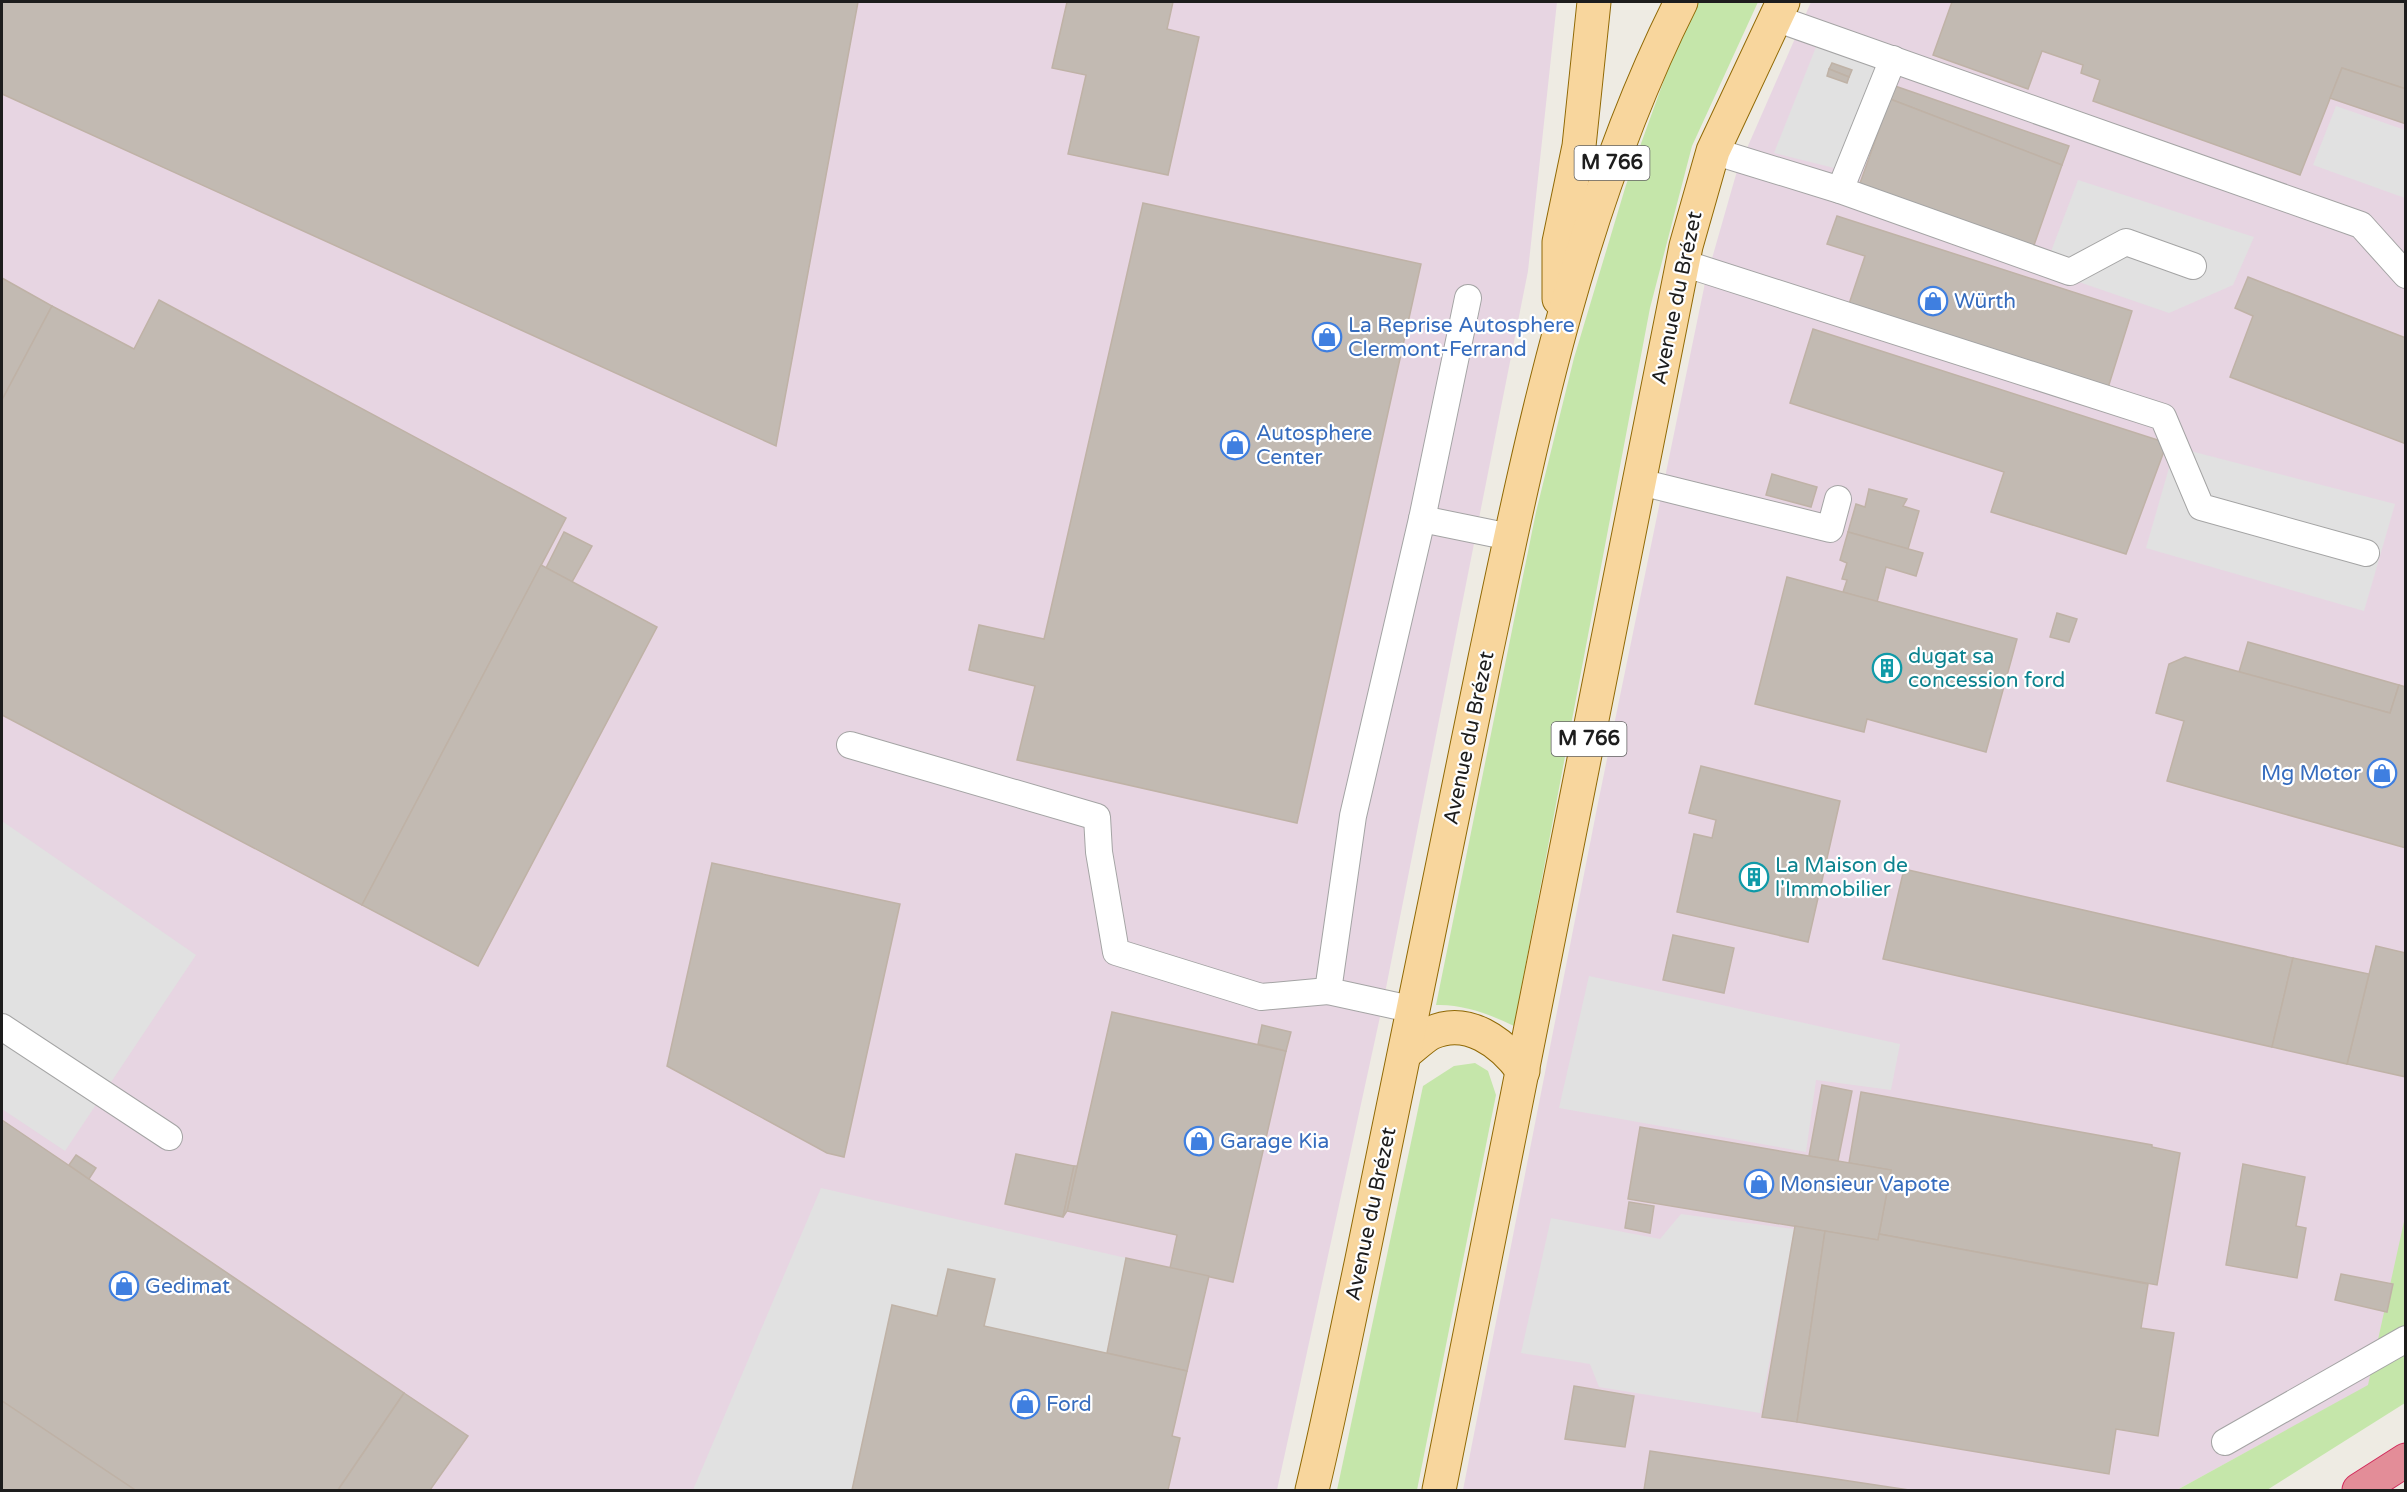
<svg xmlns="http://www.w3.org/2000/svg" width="2407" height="1492" font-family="'Varela Round',sans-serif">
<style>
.industrial{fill:#e7d5e2}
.grass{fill:#c5e6aa}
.parking{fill:#e1e1e1}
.building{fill:#c2bab2;stroke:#bfb2a6;stroke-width:1.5}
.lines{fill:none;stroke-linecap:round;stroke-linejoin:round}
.lane-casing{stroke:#a4a4a4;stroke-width:28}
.primary-casing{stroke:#906905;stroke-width:35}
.highway-casing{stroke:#d12a5b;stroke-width:35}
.lane{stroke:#fff;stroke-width:26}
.primary{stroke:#f8d69d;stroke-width:33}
.highway{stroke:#e38d98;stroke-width:33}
.labels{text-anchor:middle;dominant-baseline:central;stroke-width:4.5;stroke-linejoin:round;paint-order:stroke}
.shield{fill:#fff;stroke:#616161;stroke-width:1.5}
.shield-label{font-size:20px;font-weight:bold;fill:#1d1d1d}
.street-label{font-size:21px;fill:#1d1d1d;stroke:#fff}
.shop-label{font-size:21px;fill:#366cbe;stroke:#fff;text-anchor:start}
.culture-label{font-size:21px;fill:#0d838f;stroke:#fff;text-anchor:start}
</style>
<rect width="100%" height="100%" fill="#eeebe3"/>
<g class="industrial">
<polygon points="2,2 1557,2 1528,271 1383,1003 1277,1490 2,1490"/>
<polygon points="1811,2 2405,2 2406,1226 2369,1385 2177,1490 1463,1490 1598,803 1705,283 1737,171"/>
</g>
<g class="grass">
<path d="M1698,2h60l-66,144 -42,162 -136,718c-25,-12 -51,-22 -78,-21l100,-493 38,-154 52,-173 55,-152z"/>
<polygon points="1475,1063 1488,1071 1496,1095 1417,1490 1337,1490 1423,1086 1454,1066"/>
<polygon points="2405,1217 2405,1403 2267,1490 2177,1490 2368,1385"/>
</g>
<g class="parking">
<polygon points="1816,47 1879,69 1838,169 1774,153"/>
<polygon points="2336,106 2405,130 2405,198 2313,165"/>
<polygon points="2078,180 2254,237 2233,285 2169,313 2044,270"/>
<polygon points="2175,447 2395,504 2364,611 2146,548"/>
<polygon points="2,821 196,955 65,1151 2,1109"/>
<polygon points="1589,976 1900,1044 1891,1090 1816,1080 1806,1152 1559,1108"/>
<polygon points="821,1188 1126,1258 1107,1353 984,1326 995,1280 948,1269 937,1316 892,1305 852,1490 693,1490"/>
<polygon points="1681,1214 1794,1229 1760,1413 1599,1387 1590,1364 1521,1353 1551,1218 1660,1239"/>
</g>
<g class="building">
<polygon points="2,2 858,2 776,446 2,94"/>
<polygon points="1067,2 1173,2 1167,29 1199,37 1168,175 1068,154 1086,75 1052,68"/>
<polygon points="1952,2 2406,2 2406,89 2342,68 2300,175 2093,101 2100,80 2081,73 2083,65 2042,51 2028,89 1933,55"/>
<polygon points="1832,63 1852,70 1849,77 1829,69"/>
<polygon points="2342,68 2406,89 2406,124 2330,98"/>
<polygon points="1829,69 1849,77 1847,83 1827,76"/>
<polygon points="1895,86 2069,146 2062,165 1890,99"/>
<polygon points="1890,99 2062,165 2033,248 1859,186"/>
<polygon points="1143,203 1421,264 1297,823 1017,760 1035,686 969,670 979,625 1044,639"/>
<polygon points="1837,216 2132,311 2107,391 1848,307 1865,256 1827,244"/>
<polygon points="2248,277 2406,338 2406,444 2230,377 2253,316 2235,308"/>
<polygon points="2,278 52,306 2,400"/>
<polygon points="159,300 566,518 362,905 2,715 2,400 52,306 134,349"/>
<polygon points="1813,329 2167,443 2126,554 1991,512 2004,472 1790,403"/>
<polygon points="1772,474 1817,487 1811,507 1766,495"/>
<polygon points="1869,489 1907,499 1903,506 1919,511 1908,549 1848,532 1856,504 1865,507"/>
<polygon points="564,532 592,546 572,582 546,568"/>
<polygon points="1848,532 1923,553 1916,576 1886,567 1877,602 1843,592 1847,580 1842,579 1847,563 1840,560"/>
<polygon points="541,565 657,627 478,966 362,905"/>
<polygon points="1787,577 2017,639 1986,752 1867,719 1864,732 1755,704"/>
<polygon points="2057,613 2077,619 2069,642 2050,637"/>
<polygon points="2248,642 2399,685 2390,713 2239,672"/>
<polygon points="2185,657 2390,713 2399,685 2406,687 2406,848 2167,781 2184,721 2156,713 2169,664"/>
<polygon points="1701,766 1840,801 1808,942 1677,912 1694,834 1712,838 1716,820 1689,813"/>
<polygon points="712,863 900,904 844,1157 827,1153 667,1066"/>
<polygon points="1904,869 2293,958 2272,1047 1883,959"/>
<polygon points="1673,935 1734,948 1724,993 1663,980"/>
<polygon points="2376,946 2406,953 2406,1077 2347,1064"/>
<polygon points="2293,958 2369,974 2347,1064 2272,1047"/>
<polygon points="1112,1012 1286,1051 1233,1282 1170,1268 1177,1235 1067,1211"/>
<polygon points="1262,1025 1291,1032 1286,1051 1258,1044"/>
<polygon points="1822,1085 1852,1091 1838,1161 1809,1156"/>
<polygon points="1861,1092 2152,1145 2152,1147 2180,1153 2157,1285 1879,1234 1891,1170 1849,1163"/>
<polygon points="2,1120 404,1393 338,1490 135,1490 2,1401"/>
<polygon points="1640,1127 1891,1170 1878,1240 1628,1199"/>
<polygon points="1016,1154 1074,1166 1063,1217 1005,1204"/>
<polygon points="76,1155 96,1168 89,1179 69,1165"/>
<polygon points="2243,1164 2305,1177 2296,1226 2306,1228 2297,1278 2226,1265"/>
<polygon points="1074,1166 1077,1166 1067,1211 1063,1217"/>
<polygon points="1629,1202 1654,1206 1650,1233 1625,1228"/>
<polygon points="1795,1226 1825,1231 1797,1422 1762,1417"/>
<polygon points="1825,1231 1878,1240 1879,1234 2148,1284 2141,1328 2174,1333 2158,1436 2116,1429 2109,1474 1797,1422"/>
<polygon points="1126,1258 1209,1276 1187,1371 1107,1353"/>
<polygon points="948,1269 995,1279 984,1326 1187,1371 1172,1436 1180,1438 1168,1490 852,1490 892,1305 937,1316"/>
<polygon points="2341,1274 2393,1284 2387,1312 2335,1300"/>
<polygon points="1574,1386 1634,1396 1625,1447 1565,1439"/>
<polygon points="404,1393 468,1436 430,1490 338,1490"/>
<polygon points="2,1401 135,1490 2,1490"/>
<polygon points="1650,1451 1909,1490 1644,1490"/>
</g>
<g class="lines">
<g class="lane-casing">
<g id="lane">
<polyline points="1775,18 2361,225 2406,275"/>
<polyline points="1713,151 1840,190 2070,272 2126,242 2193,266"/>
<polyline points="1840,190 1893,59"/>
<polyline points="1683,263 2163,417 2201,507 2366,553"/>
<polyline points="1640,482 1830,529 1838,499"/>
<polyline points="1422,519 1510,537"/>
<polyline points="850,745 1097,817 1099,852 1116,952 1261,997 1328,991"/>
<polyline points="1415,1010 1328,991 1353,816 1422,519 1468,298"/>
<polyline points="2,1027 169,1137"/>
<polyline points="2225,1442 2406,1339"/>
</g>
</g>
<g class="primary-casing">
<g id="primary">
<polyline points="1559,299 1559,242 1579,146 1594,2"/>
<path d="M1405,1053c8,-6 17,-15 26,-20 36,-17 71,9 92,38"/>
<path d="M1312,1490c18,-75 33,-151 49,-226 42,-202 82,-404 124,-606 47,-223 93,-451 196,-656"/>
<polyline points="1439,1490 1686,246 1713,151 1783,2"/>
</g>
</g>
<g class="highway-casing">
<polyline id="highway" points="2359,1490 2406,1460"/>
</g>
<use href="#lane" class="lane"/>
<use href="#primary" class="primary"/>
<use href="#highway" class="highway"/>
</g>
<defs>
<g id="shop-ring" transform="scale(1.5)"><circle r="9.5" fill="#fff" stroke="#3f7fe0" stroke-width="1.5"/><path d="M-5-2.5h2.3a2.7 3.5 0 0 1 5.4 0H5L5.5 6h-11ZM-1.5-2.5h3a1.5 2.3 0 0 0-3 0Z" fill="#3f7fe0"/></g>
<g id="building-ring" transform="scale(1.5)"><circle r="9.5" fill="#fff" stroke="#0f9aa8" stroke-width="1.5"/><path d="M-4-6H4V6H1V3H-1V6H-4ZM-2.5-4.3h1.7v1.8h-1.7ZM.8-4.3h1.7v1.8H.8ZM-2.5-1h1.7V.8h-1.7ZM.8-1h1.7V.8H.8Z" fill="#0f9aa8"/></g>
</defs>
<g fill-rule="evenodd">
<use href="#shop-ring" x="1933" y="301"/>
<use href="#shop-ring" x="1327" y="337"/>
<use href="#shop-ring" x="1235" y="445"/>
<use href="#building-ring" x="1887" y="668"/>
<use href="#shop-ring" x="2382" y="773"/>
<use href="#building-ring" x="1754" y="877"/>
<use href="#shop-ring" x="1199" y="1141"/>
<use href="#shop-ring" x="1759" y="1184"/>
<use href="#shop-ring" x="124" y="1286"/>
<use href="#shop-ring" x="1025" y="1404"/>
</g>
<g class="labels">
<g class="shield">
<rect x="1574.5" y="146" width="75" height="34" rx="4.5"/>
<rect x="1551.5" y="722" width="75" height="34" rx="4.5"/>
</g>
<g class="shield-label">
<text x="1612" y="163">M 766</text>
<text x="1589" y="739">M 766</text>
</g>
<g class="street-label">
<text transform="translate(1677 298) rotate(-78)">Avenue du Brézet</text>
<text transform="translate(1469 738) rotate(-78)">Avenue du Brézet</text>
<text transform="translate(1371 1214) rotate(-78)">Avenue du Brézet</text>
</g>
<g class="shop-label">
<text x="1954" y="301">Würth</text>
<text x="1348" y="325">La Reprise Autosphere<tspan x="1348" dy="24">Clermont-Ferrand</tspan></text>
<text x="1256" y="433">Autosphere<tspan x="1256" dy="24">Center</tspan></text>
<text x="2361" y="773" text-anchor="end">Mg Motor</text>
<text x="1220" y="1141">Garage Kia</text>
<text x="1780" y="1184">Monsieur Vapote</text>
<text x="145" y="1286">Gedimat</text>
<text x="1046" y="1404">Ford</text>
</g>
<g class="culture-label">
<text x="1908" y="656">dugat sa<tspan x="1908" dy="24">concession ford</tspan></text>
<text x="1775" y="865">La Maison de<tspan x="1775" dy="24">l'Immobilier</tspan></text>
</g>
</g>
<rect width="2407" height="1492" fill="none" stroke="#1d1d1d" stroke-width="6"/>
</svg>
